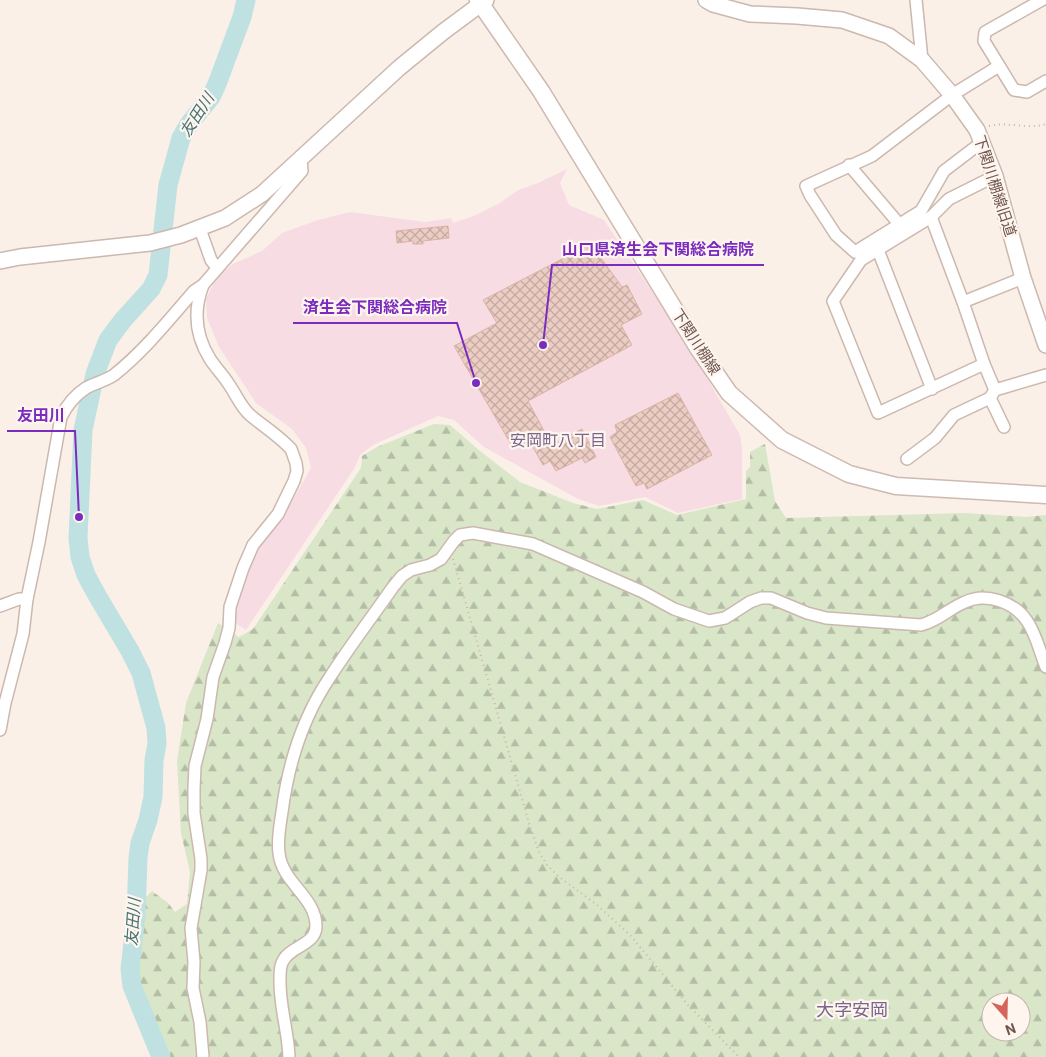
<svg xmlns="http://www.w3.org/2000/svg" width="1046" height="1057" font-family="Roboto,'Noto Sans JP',sans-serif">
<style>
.medical{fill:#f7dce4}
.forest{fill:url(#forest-firs);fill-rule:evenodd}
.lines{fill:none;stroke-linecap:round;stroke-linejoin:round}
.river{stroke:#bfe1e1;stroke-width:19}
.building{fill:url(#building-cross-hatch);stroke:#ddb2a5}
.minor-casing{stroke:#cbb8af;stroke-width:14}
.tertiary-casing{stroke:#cbb8af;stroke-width:18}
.secondary-casing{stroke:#cfb9b0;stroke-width:19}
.path{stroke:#d1b0a6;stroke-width:2;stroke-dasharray:1 4;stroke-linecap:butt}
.minor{stroke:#fff;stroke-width:11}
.tertiary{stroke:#fff;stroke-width:15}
.secondary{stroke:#fff;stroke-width:16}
.labels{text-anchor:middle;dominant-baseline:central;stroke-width:4.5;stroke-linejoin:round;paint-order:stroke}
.street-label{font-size:15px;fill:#71564f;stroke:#fdf5ee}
.water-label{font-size:16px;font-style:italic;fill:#457374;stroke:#fdf5ee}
.neighbourhood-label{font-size:16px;fill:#7a668d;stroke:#fdf5ee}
.quarter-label{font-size:18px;fill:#7a668d;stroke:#fdf5ee}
.leader{fill:none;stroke:#7b2cbf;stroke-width:2}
.callout-dot{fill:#7b2cbf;stroke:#fdf5ee;stroke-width:2}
.callout-label{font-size:16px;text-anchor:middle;font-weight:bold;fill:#7b2cbf;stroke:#fdf5ee;stroke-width:4.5;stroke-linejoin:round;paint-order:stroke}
</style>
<defs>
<pattern id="forest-firs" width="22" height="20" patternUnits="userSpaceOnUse" patternTransform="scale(1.25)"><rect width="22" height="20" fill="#d9e6c8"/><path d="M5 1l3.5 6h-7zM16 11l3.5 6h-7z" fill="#b4bda5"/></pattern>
<pattern id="building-cross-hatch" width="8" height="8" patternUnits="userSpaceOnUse" patternTransform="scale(1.25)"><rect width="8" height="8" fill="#eccdc3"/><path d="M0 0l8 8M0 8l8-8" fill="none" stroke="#c4a9a1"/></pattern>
</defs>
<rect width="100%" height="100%" fill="#faf0e8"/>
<polygon class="medical" points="567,169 560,183 569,205 604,220 686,342 740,435 742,447 742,499 678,513 645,497 599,506 578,499 484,447 454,420 438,416 373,445 360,455 354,469 246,630 232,621 237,594 266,532 281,520 311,468 306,448 292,429 256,403 219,347 207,318 206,298 218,276 233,264 262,251 282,233 318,220 350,212 425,222 451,218 453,223 476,215 500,203 518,190 538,183"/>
<path class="forest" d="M434,424l16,1 30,26 40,31 53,21 24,6 46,-9 34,15 69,-16v-28l4,-4v-15l15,-8 10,57 11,17 180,-5 60,4 20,-2v542h-894l14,-7 -11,-21 -16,-37 -1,-33 5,-59 9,-9 16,12 7,9 12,-8 3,-32 -9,-39 -4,-72 9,-58 32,-80 21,14 14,-8 108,-161 1,-12 15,-9zM991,1002h30v30h-30z"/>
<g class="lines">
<polyline class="river" points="161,1057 132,986 130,969 136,915 138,858 140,843 148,820 153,797 154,760 157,744 156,728 141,673 130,651 98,597 86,575 80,557 78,538 83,430 95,374 108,340 123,320 151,289 158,275 168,185 181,138 189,124 211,97 217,84 242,17 246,0"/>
</g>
<g class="building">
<polygon points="448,226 449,238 423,241 423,244 413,244 413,241 397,243 396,231"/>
<polygon points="591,244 622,287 627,285 642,314 621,325 632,345 528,401 549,440 554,438 556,443 582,429 596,457 585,463 582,458 556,471 550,461 543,465 530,442 522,446 518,441 512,446 454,346 497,323 483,300"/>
<polygon points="678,393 712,455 647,489 644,483 636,486 610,437 617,432 615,425"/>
</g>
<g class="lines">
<g class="minor-casing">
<g id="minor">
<polyline points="916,0 922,60"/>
<polyline points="1042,0 985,32 984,41 1014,90 1027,92 1046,81"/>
<polyline points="982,142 944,171 921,211 855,252 836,235 810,195 806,186 872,156 952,95 999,66"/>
<polyline points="849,165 900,225"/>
<polyline points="995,176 949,199 931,217 861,260 833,301 878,413 984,364 963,302 1023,278"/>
<polyline points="931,217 963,302"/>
<polyline points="200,229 211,260 217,268"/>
<polyline points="878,250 932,389"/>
<path d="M203,285c-10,26 -8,50 7,74 5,8 13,16 18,24 8,11 12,23 22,32 13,11 29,21 41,34l5,14 1,8 -3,10 -16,33 -25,31 -10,23 -13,39 -1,21 -4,15 -12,34 -6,42 -12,47 -1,22v25l7,46v11l-10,58 3,34 -1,26 7,34 3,35"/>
<polyline points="984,364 995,390 1046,375"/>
<polyline points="990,398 1004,427"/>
<polyline points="907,459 935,438 954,415 990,398 995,390"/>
<polyline points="0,606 19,599 27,599"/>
<path d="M0,730l5,-27 18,-69 4,-35 12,-57 22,-125c6,-12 14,-22 25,-29 9,-5 19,-7 28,-13 30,-24 55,-55 80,-84l9,-6 99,-114 -1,-11"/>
<path d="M289,1057c-1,-27 -10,-52 -9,-79 0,-5 0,-11 2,-15 6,-17 34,-17 34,-37 0,-29 -34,-43 -37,-73 -2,-13 1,-28 3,-41 6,-47 21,-95 48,-135 20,-31 42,-60 63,-90l9,-11 9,-6 19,-5 11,-6 13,-18 6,-6 13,-2 60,11 110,48 31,17 35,12 16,-3 25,-16 11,-4h10l36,15 19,5 95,7c19,-5 27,-16 44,-23 21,-10 49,0 62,19 9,13 13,31 19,46"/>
</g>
</g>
<g class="tertiary-casing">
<g id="tertiary">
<polyline points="706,0 713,4 750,14 797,16 842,20 889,36 922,60 952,95 977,130 995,176 1023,278 1046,345"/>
<polyline points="0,261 20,257 150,243 181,235 225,218 262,194 399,68 443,32 486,0"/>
</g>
</g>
<g class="secondary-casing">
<polyline id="secondary" points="478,0 541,91 698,348 729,393 782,440 849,474 896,486 1046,495"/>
</g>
<g class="path">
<path d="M989,126c19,-5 39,4 57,-2"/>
<polyline points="453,559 529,823 539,852 547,865 558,876 597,905 630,935 688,1005 739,1057"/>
</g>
<use href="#minor" class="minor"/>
<use href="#tertiary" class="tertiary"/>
<use href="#secondary" class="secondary"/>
</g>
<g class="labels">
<g class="street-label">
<text transform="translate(995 186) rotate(72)">下関川棚線旧道</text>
<text transform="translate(696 342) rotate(57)">下関川棚線</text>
</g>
<g class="water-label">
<text transform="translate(197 115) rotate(-57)">友田川</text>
<text transform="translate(133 922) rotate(-86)">友田川</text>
</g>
<g class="neighbourhood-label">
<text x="558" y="440">安岡町八丁目</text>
</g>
<g class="quarter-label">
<text x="852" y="1009">大字安岡</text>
</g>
</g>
<path class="leader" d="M543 345L552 265H764M476 383L457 323H293M79 517L75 431H7"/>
<g class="callout-dot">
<circle cx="543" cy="345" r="5"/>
<circle cx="476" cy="383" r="5"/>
<circle cx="79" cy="517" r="5"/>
</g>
<g class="callout-label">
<text x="658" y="255">山口県済生会下関総合病院</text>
<text x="375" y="313">済生会下関総合病院</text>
<text x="41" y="421">友田川</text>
</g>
<g transform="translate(1006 1017) rotate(160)"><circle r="24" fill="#fdf5ee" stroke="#c5b5ae"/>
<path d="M0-4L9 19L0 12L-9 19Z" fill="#d5655c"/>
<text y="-8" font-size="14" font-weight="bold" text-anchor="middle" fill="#71564f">N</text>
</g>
</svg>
